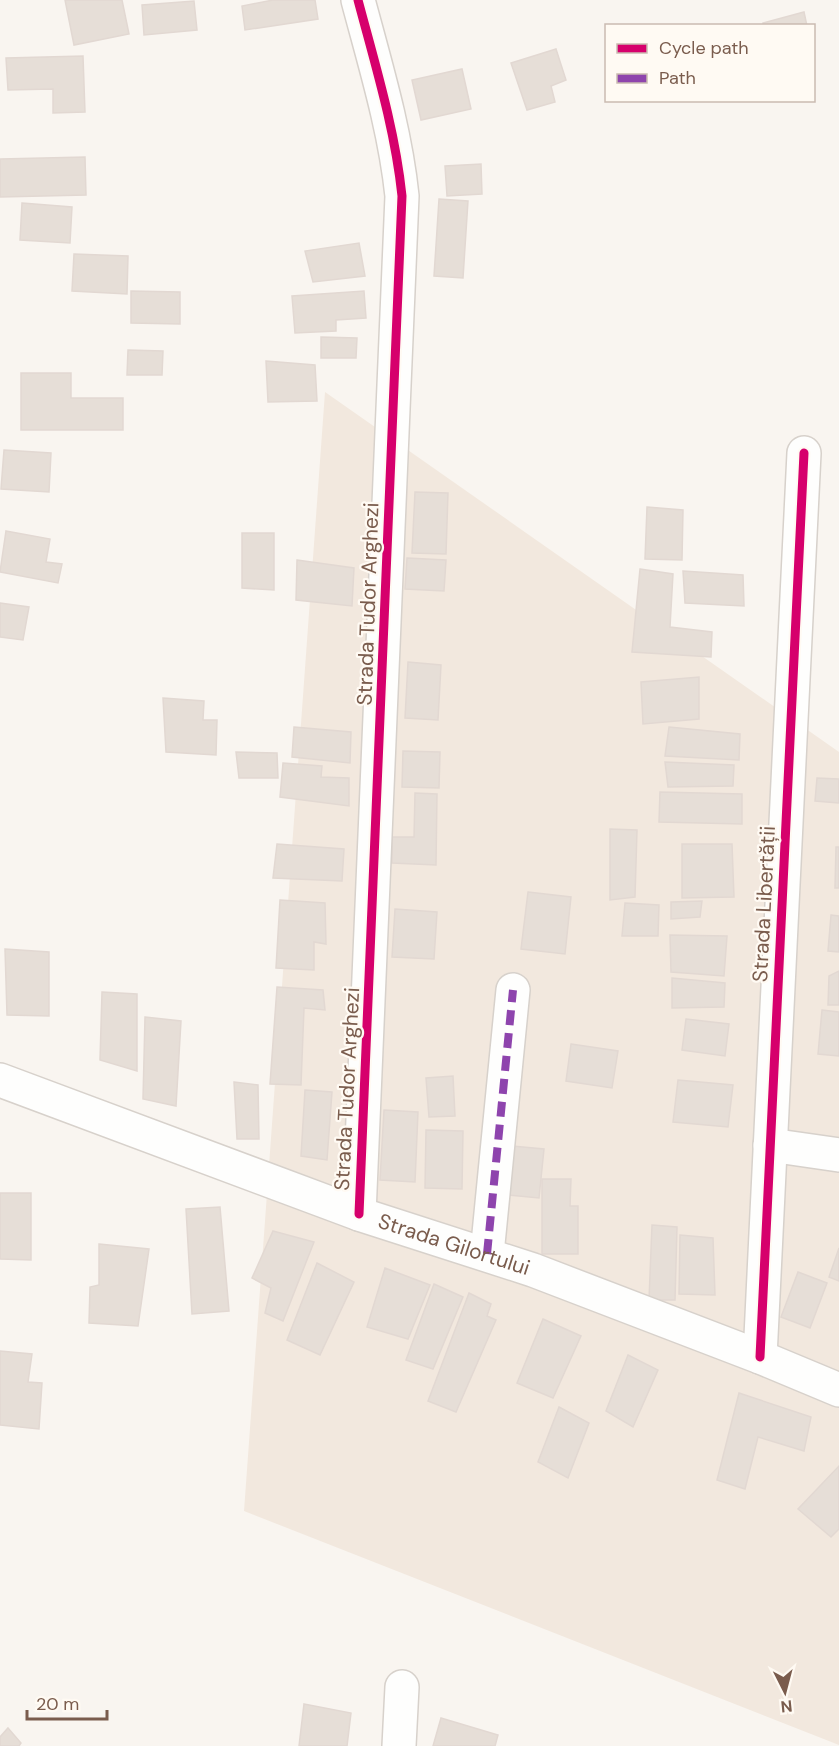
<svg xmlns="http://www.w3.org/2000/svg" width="839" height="1746" font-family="'DM Sans',sans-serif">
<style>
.residential{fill:#f2e8de}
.building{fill:#e6ded7;stroke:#e2d8d2;stroke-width:1.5}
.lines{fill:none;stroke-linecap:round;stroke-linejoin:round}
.minor-casing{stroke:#d7d1cb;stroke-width:36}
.minor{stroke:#fefefd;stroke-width:33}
.quiet{stroke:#8e44ad;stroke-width:8;stroke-dasharray:15 8;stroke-linecap:butt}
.cycleway-casing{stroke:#fffaf3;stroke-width:13}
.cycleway{stroke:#d6006c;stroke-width:9}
.labels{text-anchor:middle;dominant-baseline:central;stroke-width:4.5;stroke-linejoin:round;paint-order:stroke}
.street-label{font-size:21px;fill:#7a5c4d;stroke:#fffaf3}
</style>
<rect width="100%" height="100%" fill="#f9f5f0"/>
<polygon class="residential" points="325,392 839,752 839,1745 244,1511"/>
<g class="building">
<polygon points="65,0 122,0 129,34 74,45"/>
<polygon points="273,0 315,0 318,19 245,30 242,6"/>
<polygon points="194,1 197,30 144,35 142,5"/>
<polygon points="804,12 807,26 764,26 763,23"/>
<polygon points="556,49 566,80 551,86 555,102 527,110 511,63"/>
<polygon points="83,56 85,112 53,113 53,89 8,90 6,58"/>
<polygon points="462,69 471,109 421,120 412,80"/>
<polygon points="85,157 86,195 0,197 0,159"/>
<polygon points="481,164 482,194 447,196 445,166"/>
<polygon points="439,199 468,201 463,278 434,276"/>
<polygon points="22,203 72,207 70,243 20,240"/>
<polygon points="359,243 365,276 313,282 305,251"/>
<polygon points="74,254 128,256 127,294 72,291"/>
<polygon points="131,291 180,292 180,324 131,323"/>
<polygon points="364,291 366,318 336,320 336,331 295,333 292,296"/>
<polygon points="321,337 357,338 356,358 321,358"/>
<polygon points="128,350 163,351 162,375 127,375"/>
<polygon points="266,361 315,365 317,401 268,402"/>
<polygon points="21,373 71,373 71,398 123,398 123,430 21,430"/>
<polygon points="4,450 51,453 49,492 1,489"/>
<polygon points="415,492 448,493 446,554 412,553"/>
<polygon points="647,507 683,510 682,560 645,559"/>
<polygon points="6,531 50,539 46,562 62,564 58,583 0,572"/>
<polygon points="242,533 274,533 274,590 242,588"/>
<polygon points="407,558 446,560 444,591 405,589"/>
<polygon points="297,560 354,568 352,606 296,600"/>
<polygon points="640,569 673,574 670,627 712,632 711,657 632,652"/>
<polygon points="683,571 743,575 744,606 685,603"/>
<polygon points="0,603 29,607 23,640 0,637"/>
<polygon points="408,662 441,665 438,720 405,718"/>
<polygon points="699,677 699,719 643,724 641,682"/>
<polygon points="163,698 204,701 203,720 217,720 216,755 166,752"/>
<polygon points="294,727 351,732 350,763 292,757"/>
<polygon points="669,727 740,734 739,760 665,756"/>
<polygon points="403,751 440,752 439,788 402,787"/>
<polygon points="236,752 277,753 278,778 239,778"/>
<polygon points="665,762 734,765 733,786 668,787"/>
<polygon points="283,763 322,766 321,777 349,778 349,806 280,797"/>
<polygon points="817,778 839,779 839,803 815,801"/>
<polygon points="660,792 742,794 742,824 659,822"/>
<polygon points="415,793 437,794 436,865 392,863 392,837 414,837"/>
<polygon points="610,829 637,830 635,897 610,900"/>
<polygon points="277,844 344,849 342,881 273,878"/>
<polygon points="682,844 732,844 734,897 682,898"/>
<polygon points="836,847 839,847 839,888 835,888"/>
<polygon points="528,892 571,897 565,954 521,949"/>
<polygon points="280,900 325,903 326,944 314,942 314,970 276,968"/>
<polygon points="702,901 700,917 671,919 671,902"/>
<polygon points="625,903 659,905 658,936 622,936"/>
<polygon points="395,909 437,912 434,959 392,957"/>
<polygon points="831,915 839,916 839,952 828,951"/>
<polygon points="670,935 727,936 724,976 671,972"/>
<polygon points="5,949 49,952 49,1016 7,1015"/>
<polygon points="839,971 839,1005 828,1005 829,976"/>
<polygon points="672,978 725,983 724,1007 672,1008"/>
<polygon points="277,987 323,990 325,1010 304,1008 301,1085 270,1084"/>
<polygon points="102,992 137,994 137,1071 100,1060"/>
<polygon points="822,1010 839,1012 839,1056 818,1054"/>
<polygon points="145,1017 181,1021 176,1106 143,1099"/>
<polygon points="686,1019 729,1024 725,1056 682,1050"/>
<polygon points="571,1044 618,1051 612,1088 566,1081"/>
<polygon points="453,1076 455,1116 429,1117 426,1078"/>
<polygon points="678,1080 733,1085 728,1127 673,1122"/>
<polygon points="234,1082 258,1085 259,1139 237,1139"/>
<polygon points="305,1090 332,1092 327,1160 301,1156"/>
<polygon points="384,1110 418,1112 415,1182 380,1180"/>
<polygon points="426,1130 463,1131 462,1189 425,1188"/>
<polygon points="512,1146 544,1149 539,1198 508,1195"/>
<polygon points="542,1179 571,1179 570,1206 578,1206 578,1254 542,1254"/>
<polygon points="0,1193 31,1193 31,1260 0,1259"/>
<polygon points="220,1207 229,1311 192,1314 186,1209"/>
<polygon points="652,1225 677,1227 675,1300 649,1300"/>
<polygon points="273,1231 314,1242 283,1321 265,1313 271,1288 252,1278"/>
<polygon points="680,1235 713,1238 715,1295 679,1294"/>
<polygon points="99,1244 149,1249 138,1326 89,1323 90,1287 99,1285"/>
<polygon points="839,1248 839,1281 829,1277"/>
<polygon points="317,1263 354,1282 320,1355 287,1340"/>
<polygon points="385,1268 430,1285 408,1339 367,1327"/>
<polygon points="798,1272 827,1283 810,1328 781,1317"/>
<polygon points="434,1284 463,1297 433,1369 406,1360"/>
<polygon points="469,1293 491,1304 487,1316 496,1320 456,1412 428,1401"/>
<polygon points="543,1319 581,1336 553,1398 517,1383"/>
<polygon points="0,1351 32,1354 28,1382 42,1383 39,1429 0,1425"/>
<polygon points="628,1355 658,1370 633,1427 606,1411"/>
<polygon points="739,1393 811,1417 804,1451 758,1437 745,1489 717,1480"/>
<polygon points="559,1407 589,1423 568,1478 538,1462"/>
<polygon points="839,1466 839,1529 831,1537 798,1509"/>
<polygon points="304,1704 351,1713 347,1746 299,1746"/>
<polygon points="441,1718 498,1735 495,1746 433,1746"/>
<polygon points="8,1728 21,1743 19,1746 0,1746 0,1737"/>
</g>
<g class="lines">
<g class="minor-casing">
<g id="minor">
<path d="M358,0c17,64 37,129 44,196l-43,1018"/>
<path id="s1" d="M0,1080l359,134 174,56 227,87 79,33"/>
<polyline points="770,1145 839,1155"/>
<polyline points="487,1254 513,990"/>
<polyline points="760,1357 804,453"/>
<polyline points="399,1746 402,1687"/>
</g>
</g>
<use href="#minor" class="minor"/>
<polyline class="quiet" points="487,1254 513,990"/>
<g class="cycleway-casing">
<g id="cycleway">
<path d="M358,0c17,64 37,129 44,196l-43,1018"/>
<polyline points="760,1357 804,453"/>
</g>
</g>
<use href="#cycleway" class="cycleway"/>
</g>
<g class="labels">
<g class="street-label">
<text transform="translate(368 604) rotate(-88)">Strada Tudor Arghezi</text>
<text transform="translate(764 904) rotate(-87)">Strada Libertății</text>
<text transform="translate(347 1089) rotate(-87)">Strada Tudor Arghezi</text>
<text stroke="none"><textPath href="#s1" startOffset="483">Strada Gilortului</textPath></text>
</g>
</g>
<rect x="605" y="24" width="210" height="78" fill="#fffaf3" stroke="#cabbb1" stroke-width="1.5"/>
<rect x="617" y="44" width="30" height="9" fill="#d6006c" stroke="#cabbb1" stroke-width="1.5"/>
<text x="659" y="54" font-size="18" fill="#7a5c4d">Cycle path</text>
<rect x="617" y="74" width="30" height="9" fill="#8e44ad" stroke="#cabbb1" stroke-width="1.5"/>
<text x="659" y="84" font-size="18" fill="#7a5c4d">Path</text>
<g transform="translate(785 1692) rotate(174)" stroke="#fffaf3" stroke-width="4.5" paint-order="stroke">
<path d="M0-4.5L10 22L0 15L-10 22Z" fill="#7a5c4d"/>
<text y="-9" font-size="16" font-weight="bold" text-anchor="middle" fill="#7a5c4d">N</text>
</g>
<path d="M27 1710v9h80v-9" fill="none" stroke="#7a5c4d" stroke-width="3"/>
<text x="36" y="1710" font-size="18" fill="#7a5c4d" stroke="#fffaf3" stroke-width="4.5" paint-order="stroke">20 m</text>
</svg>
